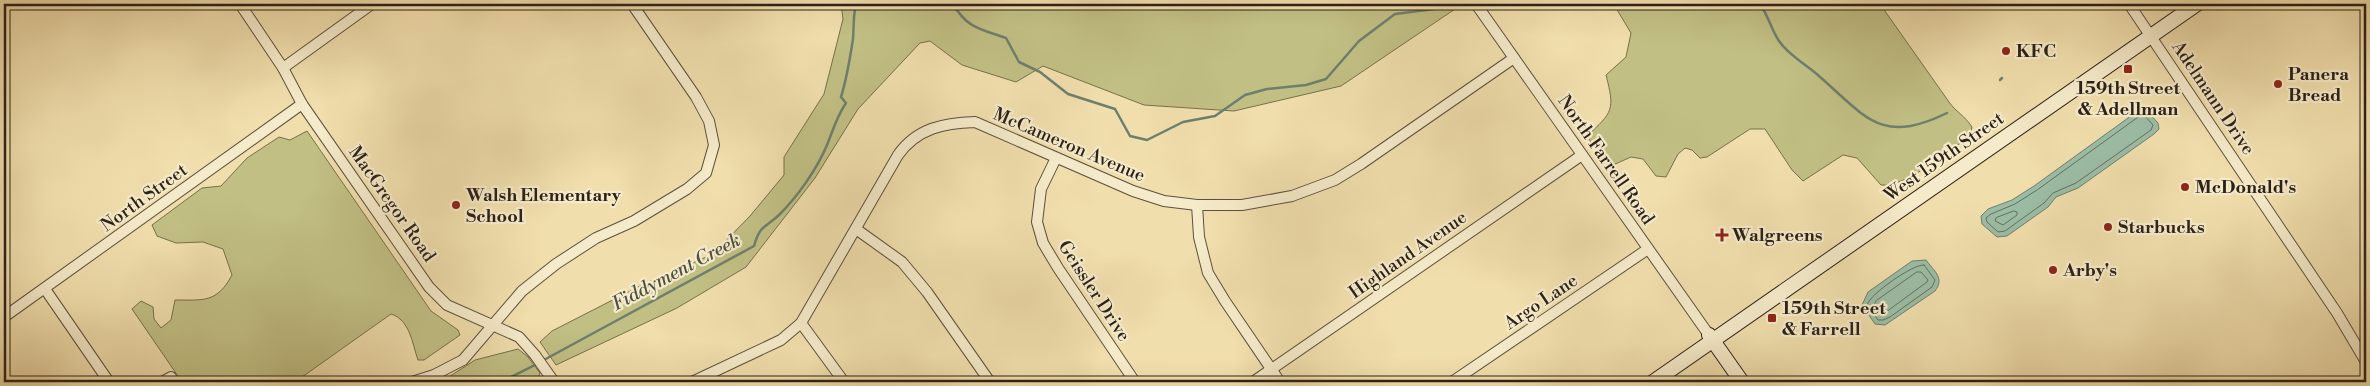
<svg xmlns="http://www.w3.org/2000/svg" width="2370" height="386" font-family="'Libre Bodoni',serif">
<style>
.green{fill:#c1bf84;stroke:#76704e}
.water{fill:#9bbda5;stroke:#6f7f6d}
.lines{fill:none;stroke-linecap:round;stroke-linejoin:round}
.shore{stroke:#646f5f;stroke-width:1}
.stream{stroke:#6f7f6d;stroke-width:2.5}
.street-casing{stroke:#5d503e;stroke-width:12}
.secondary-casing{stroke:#2c2119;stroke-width:16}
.street{stroke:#f5eac9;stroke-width:10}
.secondary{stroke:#f5eac9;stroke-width:14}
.poi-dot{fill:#8f2418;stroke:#f5eac9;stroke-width:2}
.labels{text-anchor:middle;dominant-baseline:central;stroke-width:4.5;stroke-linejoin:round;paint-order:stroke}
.poi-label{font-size:18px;font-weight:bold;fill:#2c2119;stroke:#f5eac9;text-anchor:start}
.street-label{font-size:18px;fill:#2c2119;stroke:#f5eac9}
.water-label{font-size:19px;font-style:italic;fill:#4d5043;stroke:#f5eac9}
</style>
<rect width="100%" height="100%" fill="#f0deac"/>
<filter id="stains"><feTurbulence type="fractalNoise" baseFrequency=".004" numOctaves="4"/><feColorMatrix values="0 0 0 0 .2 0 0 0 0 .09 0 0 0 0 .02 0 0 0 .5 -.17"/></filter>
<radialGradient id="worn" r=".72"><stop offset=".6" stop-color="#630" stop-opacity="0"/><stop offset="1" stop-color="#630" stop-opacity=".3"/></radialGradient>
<g class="green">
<polygon points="841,4 1460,4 1461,5 1341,86 1234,111 1144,105 1043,66 1016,82 962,65 930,41 920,43 858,109 815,178 746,267 677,308 556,365 540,342 552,331 640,286 713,254 750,216 784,175 784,157 824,94 843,19"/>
<path d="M1603,4h277c23,33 46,65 69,98 6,9 16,14 23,25l-2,9c-20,14 -65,52 -89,49l-24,-27 -14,-3 -40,26 -11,-11 -27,-41h-15l-43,28 -7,1 -8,-8 -7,-2 -7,6 -12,23 -10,-1 -13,-17 -12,-2 -18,8 -12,-8 -14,-21c26,-24 28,-26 19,-61l20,-18 5,-24 -15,-25z"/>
<path d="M307,131l124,180 27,19 2,5 -36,25h-6c-6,-17 -8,-40 -27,-46l-96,68h-113l-50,-73 9,-8 12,6 1,12 7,9 10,-8 4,-20c29,0 42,3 57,-25l-9,-26 -20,-7 -27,1 -19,-7 -5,-11 50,-37 19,-2 26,-28 32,-21 11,3z"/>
<polygon points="518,349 528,357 540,373 537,381 441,382 475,360"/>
</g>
<g class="water">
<polygon points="2145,109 2158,123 2159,129 2154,134 2078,188 2056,197 2048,207 2007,236 1997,237 1982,224 1981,216 1988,209 2012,200 2034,186 2135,113"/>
<path d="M1926,260c8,11 19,18 9,31l-50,34 -10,-1 -13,-19 6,-13 44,-31z"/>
</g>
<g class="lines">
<g class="shore">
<polygon points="2143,114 2153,125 2151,130 2076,183 2053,193 2044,203 2005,231 1998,232 1987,222 1986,218 1991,214 2015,204 2037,190"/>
<polygon points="2014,211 2017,212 2017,215 2003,225 1995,221 1996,218"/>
<path d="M1924,265l11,15 -3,7 -42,30 -7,3h-5l-11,-15c3,-11 46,-41 57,-40z"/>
<polygon points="1917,272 1921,272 1928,280 1927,282 1886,312 1880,313 1874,305 1876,301"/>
</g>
<g class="stream">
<path d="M953,4c14,24 27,25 53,34l13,24 21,10 28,22 47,15 15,27 17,4 36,-18 32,-6 30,-21 22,-6 39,-4 20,-6 33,-38 36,-27 55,-7 4,-3"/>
<path d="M1760,4c8,11 11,25 19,37 10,15 27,23 40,35 48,42 62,69 128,37"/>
<polyline points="2000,80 2002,78"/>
<path d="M542,361l212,-115c6,-21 10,-17 25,-31 19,-19 38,-46 48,-70 6,-15 10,-29 19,-42l-5,-6c6,-19 9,-39 12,-58 1,-12 0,-23 3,-35"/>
<polyline points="501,382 537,364"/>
</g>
<g class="street-casing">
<g id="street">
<polyline points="240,4 283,68 302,104 429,287 447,305 519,337 535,355 554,382"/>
<polyline points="1476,4 1709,335"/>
<polyline points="2129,4 2337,313 2366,362"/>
<polyline points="283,68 372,4"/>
<polyline points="1056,158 1041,189 1037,222 1043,243 1058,268 1135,382"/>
<polyline points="1197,205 1199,237 1208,273 1225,301 1280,382"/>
<polyline points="856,229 902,262 927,292 990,382"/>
<polyline points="45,289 109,382"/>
<polyline points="4,317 302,104"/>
<polyline points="801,323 844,382"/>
<polyline points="162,382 171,377"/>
<polyline points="412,382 434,375 463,360 522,291 556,264 596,238 634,221 687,189 706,173 714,145 709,121 696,97 632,4"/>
<path d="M692,382l89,-42 20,-17 97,-168c19,-27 46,-32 77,-33l158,69 31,10 33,4h45l50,-9 43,-16 26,-16 153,-106"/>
<polyline points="1253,382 1582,155"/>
<polyline points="1452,382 1648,249"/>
</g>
</g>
<g class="secondary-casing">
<g id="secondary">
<polyline points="1709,335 1742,382"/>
<polyline points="1653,382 2197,4"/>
</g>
</g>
<use href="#street" class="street"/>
<use href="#secondary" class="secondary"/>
</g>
<g class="poi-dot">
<circle cx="2006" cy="51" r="5"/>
<rect x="2123" y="64" width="10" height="10" rx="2.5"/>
<circle cx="2278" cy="84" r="5"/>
<circle cx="2185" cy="187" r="5"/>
<circle cx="456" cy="205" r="5"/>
<circle cx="2108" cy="227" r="5"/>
<path d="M1719.5 227.5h5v5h5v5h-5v5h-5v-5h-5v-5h5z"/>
<circle cx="2053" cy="270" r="5"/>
<rect x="1767" y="313" width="10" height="10" rx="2.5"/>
</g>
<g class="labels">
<g class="poi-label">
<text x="2016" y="51">KFC</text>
<text x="2288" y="74">Panera<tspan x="2288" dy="21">Bread</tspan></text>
<text x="2128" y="88" text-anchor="middle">159th Street<tspan x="2128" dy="21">&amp; Adellman</tspan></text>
<text x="2195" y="187">McDonald's</text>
<text x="466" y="195">Walsh Elementary<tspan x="466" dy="21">School</tspan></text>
<text x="2118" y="227">Starbucks</text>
<text x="1732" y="235">Walgreens</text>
<text x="2063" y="270">Arby's</text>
<text x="1782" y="308">159th Street<tspan x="1782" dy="21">&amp; Farrell</tspan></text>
</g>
<g class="street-label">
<text transform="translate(2213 98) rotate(56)">Adelmann Drive</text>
<text transform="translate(1069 145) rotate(23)">McCameron Avenue</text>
<text transform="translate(1944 157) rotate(-35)">West 159th Street</text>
<text transform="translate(1606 160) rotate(55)">North Farrell Road</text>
<text transform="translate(144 198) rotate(-36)">North Street</text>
<text transform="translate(392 204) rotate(55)">MacGregor Road</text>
<text transform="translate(1408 255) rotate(-35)">Highland Avenue</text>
<text transform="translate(1094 291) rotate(57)">Geissler Drive</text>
<text transform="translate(1541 302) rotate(-34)">Argo Lane</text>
</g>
<g class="water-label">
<text transform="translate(676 272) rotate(-28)">Fiddyment Creek</text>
</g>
</g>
<rect width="2370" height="386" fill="none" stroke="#f0deac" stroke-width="20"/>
<rect x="5" y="5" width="2360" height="376" fill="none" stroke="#2c2119" stroke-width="2.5"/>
<rect x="10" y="10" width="2350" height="366" fill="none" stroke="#2c2119"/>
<rect width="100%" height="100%" filter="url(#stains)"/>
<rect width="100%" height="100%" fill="url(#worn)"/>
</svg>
